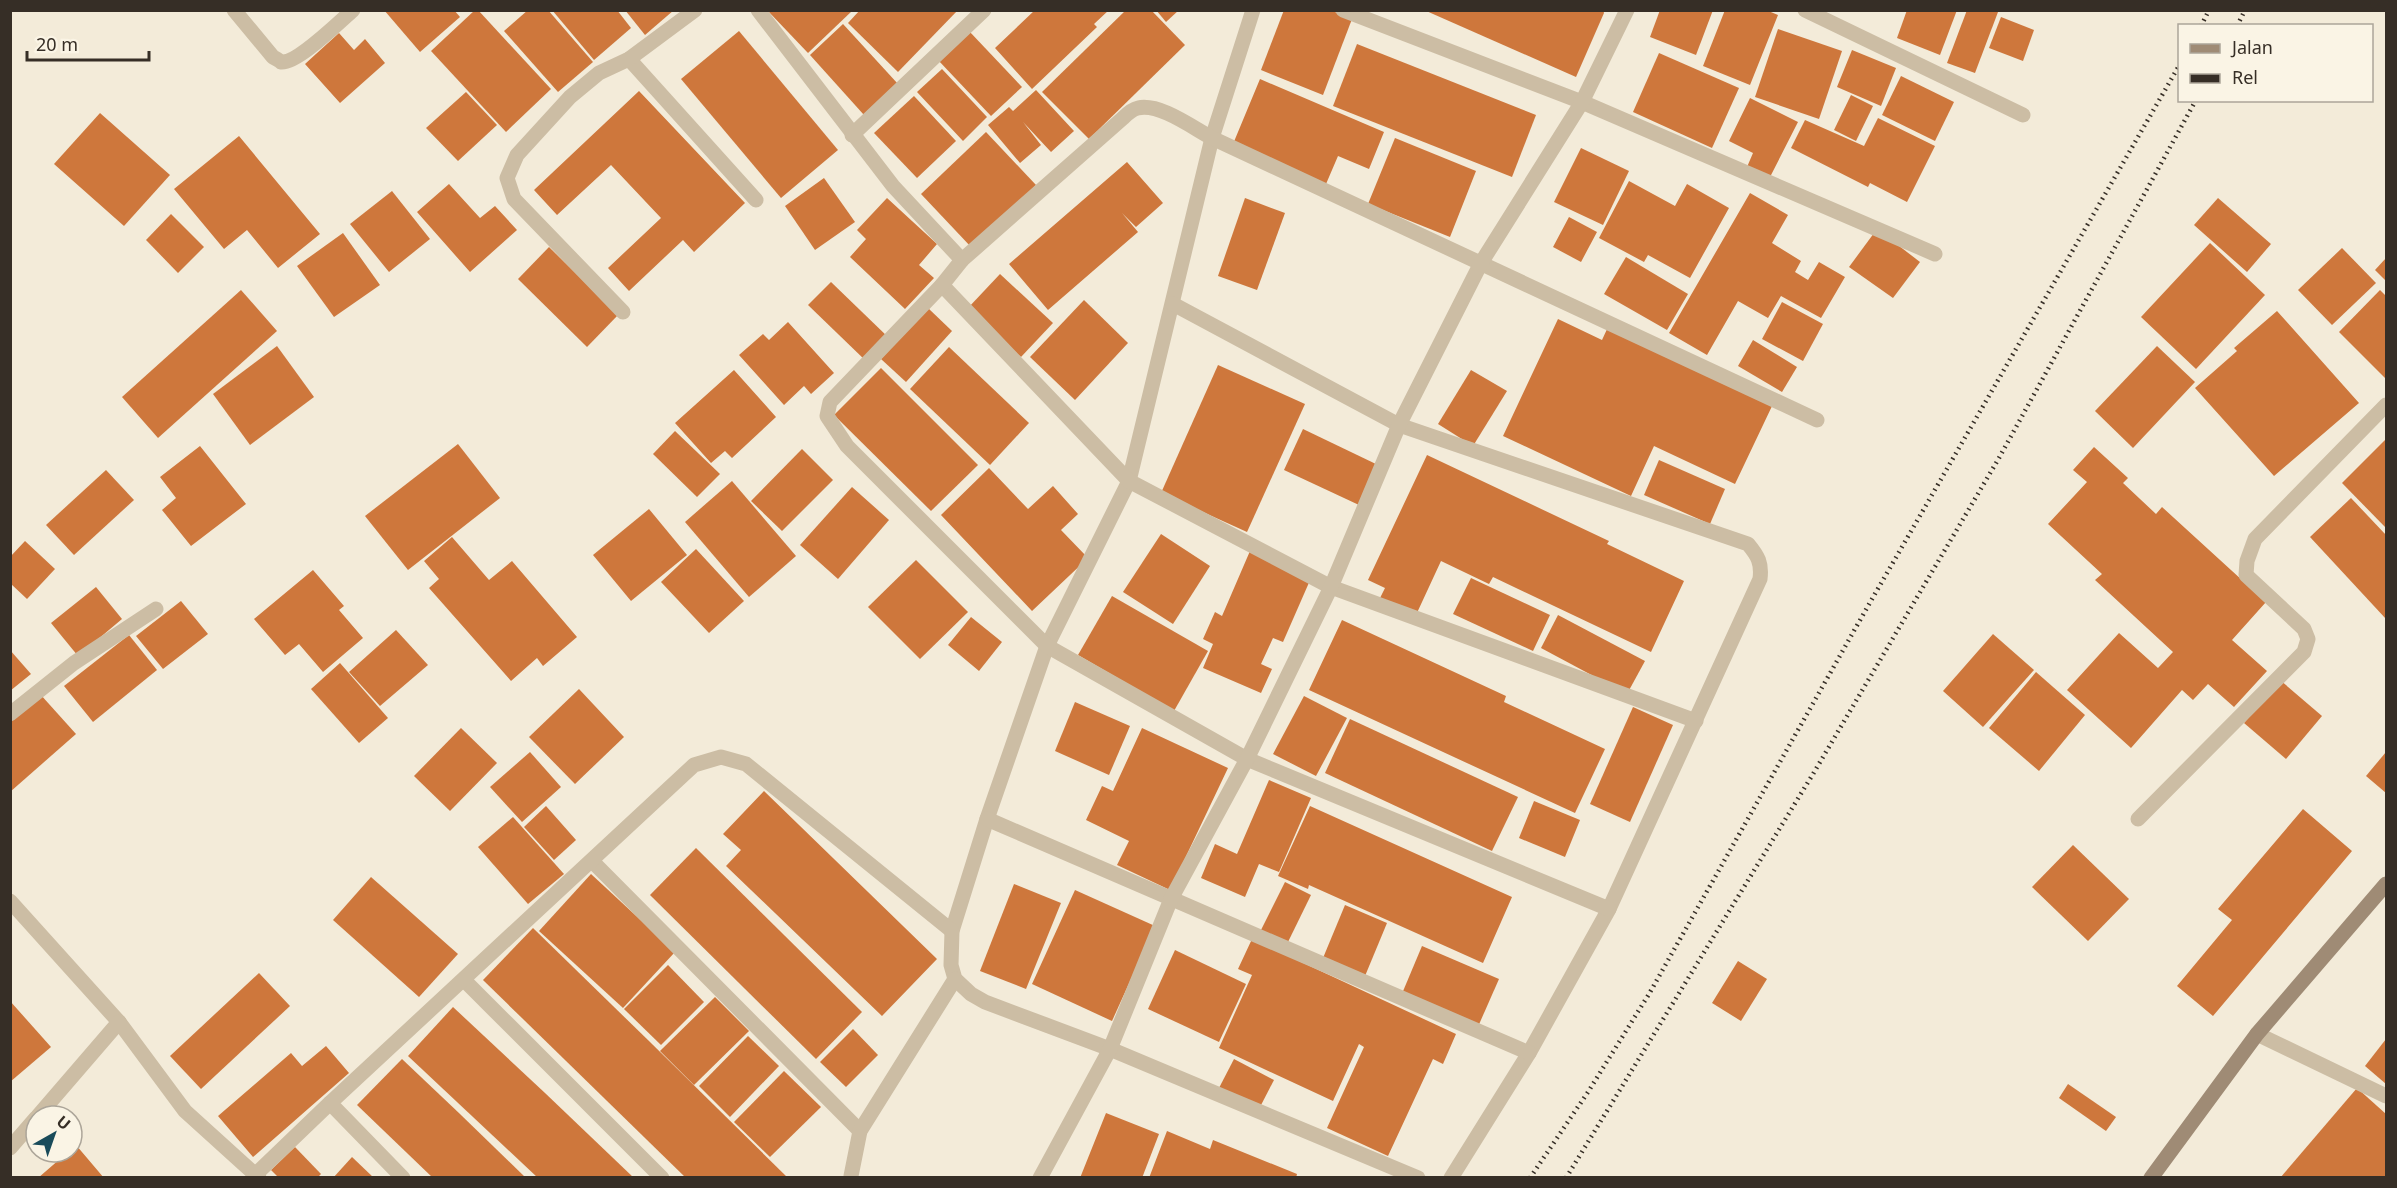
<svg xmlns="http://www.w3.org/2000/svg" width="2397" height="1188" font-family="'Noto Sans',sans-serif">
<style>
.building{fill:#ce773c}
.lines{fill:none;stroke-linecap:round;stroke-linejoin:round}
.street{stroke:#ccbda4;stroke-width:15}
.secondary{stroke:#9f8b75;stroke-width:15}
.rail{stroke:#362e26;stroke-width:4.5;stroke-dasharray:1.5 4.5;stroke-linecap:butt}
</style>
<rect width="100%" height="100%" fill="#f3ebd9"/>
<g class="building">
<polygon points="384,10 454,10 460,17 420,52"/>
<polygon points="475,10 478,10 551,89 506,132 431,51"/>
<polygon points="528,10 548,10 593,62 558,92 504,31"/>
<polygon points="552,10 617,10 631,28 594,60"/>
<polygon points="625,10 674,10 645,35"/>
<polygon points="767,10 853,10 808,53"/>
<polygon points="860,10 958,10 898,72 848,23"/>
<polygon points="1035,10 1109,10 1094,24 1097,27 1032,89 995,48"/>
<polygon points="1126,10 1151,10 1185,45 1089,139 1042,92"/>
<polygon points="1156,10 1179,10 1166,22"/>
<polygon points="1284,10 1330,10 1352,19 1323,95 1261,70"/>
<polygon points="1424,10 1603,10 1604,13 1576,77"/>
<polygon points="1660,10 1713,10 1696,55 1650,37"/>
<polygon points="1725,10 1766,10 1778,15 1750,85 1703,66"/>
<polygon points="1907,10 1957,10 1940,55 1897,38"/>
<polygon points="1967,10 1998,12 1975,73 1947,63"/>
<polygon points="2001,17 2034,30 2023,61 1989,48"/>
<polygon points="843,24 898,84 864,115 810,55"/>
<polygon points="1778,29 1842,51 1819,119 1755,97"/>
<polygon points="739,31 838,150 781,198 681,79"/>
<polygon points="969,31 1022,87 991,116 938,60"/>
<polygon points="339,33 354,50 365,39 385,63 340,103 305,64"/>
<polygon points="1357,44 1536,115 1512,177 1333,106"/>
<polygon points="1852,50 1896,68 1881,106 1837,87"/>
<polygon points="1659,53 1739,88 1712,148 1633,112"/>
<polygon points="942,69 987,117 963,141 917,92"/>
<polygon points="1901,76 1954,102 1935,141 1882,115"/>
<polygon points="1260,79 1384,132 1369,169 1338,156 1326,184 1233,144"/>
<polygon points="1036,90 1074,131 1051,152 1023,122 1041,145 1020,163 988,125 1009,107 1013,111"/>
<polygon points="639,91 745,203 694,252 683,240 629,291 608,268 661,218 611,165 557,215 534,190"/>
<polygon points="466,92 497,125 458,161 426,128"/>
<polygon points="1851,95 1873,106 1856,141 1834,130"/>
<polygon points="914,96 956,141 917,178 874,133"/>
<polygon points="1750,98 1798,122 1769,179 1747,167 1753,153 1729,141"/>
<polygon points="100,113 170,175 124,226 54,164"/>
<polygon points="1878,118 1935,146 1907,202 1870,183 1868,187 1791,148 1805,120 1864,146"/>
<polygon points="986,132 1036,185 972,248 921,194"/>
<polygon points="239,136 320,234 278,268 247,230 224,249 174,189"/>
<polygon points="1395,138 1476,171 1450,237 1368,204"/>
<polygon points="1581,148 1629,171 1603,225 1554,202"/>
<polygon points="1127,162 1163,203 1136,227 1122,213 1138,232 1048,310 1009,264"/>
<polygon points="824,178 855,222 815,250 785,206"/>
<polygon points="1629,181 1675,206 1687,184 1729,208 1690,278 1648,255 1644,262 1599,238"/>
<polygon points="449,184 480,218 495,206 517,230 470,272 417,212"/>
<polygon points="392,191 430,239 389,272 350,224"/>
<polygon points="1750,193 1788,215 1772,243 1801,261 1795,272 1808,280 1819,262 1845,277 1821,318 1781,296 1768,318 1738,301 1707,355 1669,333"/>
<polygon points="887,198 937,244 919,265 934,278 905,309 850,257 866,239 857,230"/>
<polygon points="1245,198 1285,213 1257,290 1218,276"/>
<polygon points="2218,198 2271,244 2247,272 2194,225"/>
<polygon points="171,214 204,247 178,273 146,240"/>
<polygon points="1569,217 1597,232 1581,262 1553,247"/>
<polygon points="1877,229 1920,262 1893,298 1849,267"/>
<polygon points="343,233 380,285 334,317 297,266"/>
<polygon points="2210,243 2265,295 2196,369 2141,317"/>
<polygon points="549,247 618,315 587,347 518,279"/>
<polygon points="2342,248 2376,283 2332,325 2298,290"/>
<polygon points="1626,257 1688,294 1667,330 1604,294"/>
<polygon points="2386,258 2386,281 2375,270"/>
<polygon points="1000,274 1053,323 1021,357 968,308"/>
<polygon points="831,282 890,339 867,362 808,305"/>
<polygon points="241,290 277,331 158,438 122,397"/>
<polygon points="2380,290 2386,296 2386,379 2339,332"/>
<polygon points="1084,300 1128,343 1075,400 1030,357"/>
<polygon points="1782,302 1823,324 1803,361 1762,339"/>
<polygon points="928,308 952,331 906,382 881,359"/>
<polygon points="2277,311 2359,403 2274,476 2195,388 2237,351 2234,348"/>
<polygon points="1558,319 1602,340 1608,327 1773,404 1735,484 1654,446 1631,496 1503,436"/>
<polygon points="788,322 834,373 811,394 804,386 784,405 739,355 763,334 769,340"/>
<polygon points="1753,340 1797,367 1782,392 1738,366"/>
<polygon points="277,346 314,397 250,445 213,394"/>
<polygon points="2157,346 2195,382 2133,448 2095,411"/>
<polygon points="949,347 1029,423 990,465 910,389"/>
<polygon points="1218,365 1305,404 1247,532 1161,493"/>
<polygon points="881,368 978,465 931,511 834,415"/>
<polygon points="734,370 776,417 732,458 725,451 711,463 675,423"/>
<polygon points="1471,370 1507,391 1473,446 1438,424"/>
<polygon points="1303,429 1378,465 1359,505 1284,470"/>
<polygon points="675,431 720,474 697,497 653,454"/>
<polygon points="2386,439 2386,528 2342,483"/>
<polygon points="458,444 500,498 408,570 365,516"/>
<polygon points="200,446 246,504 191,546 162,510 176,498 160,477"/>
<polygon points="2094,447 2128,478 2123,483 2156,514 2162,507 2266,602 2232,640 2267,671 2234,707 2208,684 2193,700 2182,690 2131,748 2067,690 2119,633 2158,668 2173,652 2095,580 2102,574 2048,524 2087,482 2073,470"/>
<polygon points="802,449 833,480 782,531 751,501"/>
<polygon points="1427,455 1609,541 1607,544 1684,581 1651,652 1493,577 1489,584 1441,561 1416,615 1380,598 1385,588 1368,580"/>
<polygon points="1659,460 1725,489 1710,524 1644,495"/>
<polygon points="989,468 1028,509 1053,486 1078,514 1061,530 1088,558 1032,611 941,515"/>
<polygon points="106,470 134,500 74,555 46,525"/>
<polygon points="732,481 796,556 749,597 685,522"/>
<polygon points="852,487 889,520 838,579 800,545"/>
<polygon points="2351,498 2386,535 2386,619 2310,537"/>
<polygon points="649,509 687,555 631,601 593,555"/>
<polygon points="1161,534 1210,566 1173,624 1123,592"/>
<polygon points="452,537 489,580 512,561 577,637 543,666 537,658 511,681 429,588 439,579 424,561"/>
<polygon points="25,541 55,569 27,599 10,583 10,557"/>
<polygon points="696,549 744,601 709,633 661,582"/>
<polygon points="1250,551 1311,578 1283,642 1273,638 1261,664 1272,669 1261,693 1203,668 1213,644 1203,639 1215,612 1222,616"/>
<polygon points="916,560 968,612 920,659 868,607"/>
<polygon points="313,570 344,606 339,610 363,638 323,672 299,644 285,655 254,619"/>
<polygon points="1471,578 1550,615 1533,651 1453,614"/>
<polygon points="96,587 122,619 78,656 51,623"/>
<polygon points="1112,596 1208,651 1174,711 1078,655"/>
<polygon points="181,601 208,634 163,669 136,636"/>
<polygon points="1558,615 1645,661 1627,694 1541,648"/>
<polygon points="971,617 1002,642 979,671 948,645"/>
<polygon points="1342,620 1506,696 1504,702 1605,749 1575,813 1309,690"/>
<polygon points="396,630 428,665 380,706 349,672"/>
<polygon points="1993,634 2034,670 1983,727 1943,691"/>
<polygon points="129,635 157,670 93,722 64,686"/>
<polygon points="10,650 31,674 10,691"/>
<polygon points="340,663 388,718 359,743 311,689"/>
<polygon points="2036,672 2085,715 2039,771 1989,728"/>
<polygon points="2280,680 2322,716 2286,759 2244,723"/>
<polygon points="579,689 624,737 575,784 529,737"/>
<polygon points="40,694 76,734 10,792 10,720"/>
<polygon points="1304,696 1347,718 1316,776 1273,754"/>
<polygon points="1075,702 1130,726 1109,775 1055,751"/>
<polygon points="1633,707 1673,725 1630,822 1590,804"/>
<polygon points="1350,719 1518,797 1492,851 1325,773"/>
<polygon points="461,728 497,763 450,811 414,776"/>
<polygon points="1142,728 1228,768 1170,890 1117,865 1129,841 1086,820 1102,786 1113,791"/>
<polygon points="530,752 561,787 522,822 490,787"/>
<polygon points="2386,752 2386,793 2366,776"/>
<polygon points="1269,780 1311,798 1279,872 1259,864 1245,897 1201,878 1215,844 1237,854"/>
<polygon points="764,791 937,959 882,1016 726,866 741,850 723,834"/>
<polygon points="1534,801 1580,820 1565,857 1519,838"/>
<polygon points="546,806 576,840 554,860 524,827"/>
<polygon points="1310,806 1512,897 1483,963 1309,885 1308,889 1278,876"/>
<polygon points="2303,809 2352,851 2213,1016 2177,986 2232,920 2218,909"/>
<polygon points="513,817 564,874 528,904 478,847"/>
<polygon points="2073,845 2129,899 2088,941 2032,887"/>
<polygon points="696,848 862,1012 816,1059 650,895"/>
<polygon points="591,874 675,952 623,1008 539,931"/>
<polygon points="371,877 458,954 419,997 333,920"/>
<polygon points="1285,882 1311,895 1287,944 1261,930"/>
<polygon points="1014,884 1061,903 1026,989 980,971"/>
<polygon points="1075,890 1155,926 1112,1021 1032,984"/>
<polygon points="1345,905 1387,923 1365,976 1323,958"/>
<polygon points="533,928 650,1042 788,1178 686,1178 483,980"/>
<polygon points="1252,939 1456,1034 1443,1064 1433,1059 1388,1156 1327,1128 1364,1047 1359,1044 1333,1101 1219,1048 1252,975 1238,969"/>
<polygon points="1422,946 1499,979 1477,1029 1401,996"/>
<polygon points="1175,950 1246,984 1219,1042 1148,1009"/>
<polygon points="1738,961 1767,979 1741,1021 1712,1003"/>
<polygon points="668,965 704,1002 661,1045 624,1009"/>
<polygon points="259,973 290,1006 201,1089 170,1056"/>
<polygon points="715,997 749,1031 694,1085 660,1051"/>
<polygon points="10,1001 51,1047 10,1082"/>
<polygon points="453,1007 545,1093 634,1178 538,1178 408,1056"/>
<polygon points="853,1029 878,1055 846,1087 820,1062"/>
<polygon points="748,1036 779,1066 730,1117 699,1086"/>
<polygon points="2386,1039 2386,1084 2365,1066"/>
<polygon points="326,1046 349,1073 253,1157 218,1116 291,1053 302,1066"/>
<polygon points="402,1059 460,1114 526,1178 433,1178 357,1105"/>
<polygon points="1234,1059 1274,1080 1259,1109 1219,1088"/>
<polygon points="784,1071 821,1107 770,1157 734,1122"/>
<polygon points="2068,1084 2116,1117 2106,1131 2059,1098"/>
<polygon points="2357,1088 2386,1114 2386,1178 2280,1178"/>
<polygon points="1106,1113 1159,1134 1142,1178 1080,1178"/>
<polygon points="1167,1131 1210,1149 1213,1140 1297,1174 1296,1178 1149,1178"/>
<polygon points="76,1145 104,1178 38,1178 68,1152 72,1152 72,1149"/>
<polygon points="295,1147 321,1174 317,1178 279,1178 271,1170"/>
<polygon points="352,1157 374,1178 333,1178"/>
</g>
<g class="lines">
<g class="street">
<path d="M234,10l39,47c0,0 8,4 8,5 16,2 59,-41 72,-52"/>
<polyline points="758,10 893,186 962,260"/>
<polyline points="1253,10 1212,138 1129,481 1047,646 987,819 952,931 951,965 955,979 971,994 985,1002 1110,1049 1418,1178"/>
<polyline points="1343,10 1582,102 1935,254"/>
<polyline points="1805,10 2023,115"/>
<polyline points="629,59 756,200"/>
<polyline points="852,135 984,10"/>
<polyline points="942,285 1129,481 1331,587 1696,721"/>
<path d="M1173,304l226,121 349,119c10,12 14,19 12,35l-151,330 -80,144 -78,125"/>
<polyline points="623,312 514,199 507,178 517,155 570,97 599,73 629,59 695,10"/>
<polyline points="10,714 74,663 156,609"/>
<polyline points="987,819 1529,1053"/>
<polyline points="2138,819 2304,652 2308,639 2304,629 2246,575 2247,561 2255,539 2386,405"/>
<polyline points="592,861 860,1131"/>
<polyline points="10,901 119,1022 185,1111 259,1178"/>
<path d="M1609,909l-362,-150 -200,-113 -200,-200 -20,-30 3,-14 112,-117 20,-25 161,-142c4,-4 10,-9 15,-10 22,-5 55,20 74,30l605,282"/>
<polyline points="464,980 662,1178"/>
<polyline points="2257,1034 2386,1096"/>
<polyline points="38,1116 119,1022"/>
<polyline points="10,1148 36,1118"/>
<polyline points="256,1174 330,1103"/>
<polyline points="851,1176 860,1131 955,979"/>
<polyline points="403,1178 330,1103 694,765 721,757 746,764 952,931"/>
<polyline points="1040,1178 1110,1049 1171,899 1247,759 1331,587 1399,425 1481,263 1582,102 1627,10"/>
</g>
<polyline class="secondary" points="2151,1178 2257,1034 2386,884"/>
<g class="rail">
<polyline points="2201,26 2209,10"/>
<polyline points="2237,26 2245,10"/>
<polyline points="1530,1178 1588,1092 1649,994 1868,606 2180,64"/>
<polyline points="1566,1178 1813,774 1999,458 2196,100"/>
</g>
</g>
<rect width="2397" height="1188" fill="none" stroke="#362e26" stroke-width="24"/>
<rect x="2178" y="24" width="195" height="78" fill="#faf4e5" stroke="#aca599" stroke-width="1.5"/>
<rect x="2190" y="44" width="30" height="9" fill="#9f8b75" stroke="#aca599" stroke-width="1.5"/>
<text x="2232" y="54" font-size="18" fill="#362e26">Jalan</text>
<rect x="2190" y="74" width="30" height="9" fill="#362e26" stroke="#aca599" stroke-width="1.5"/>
<text x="2232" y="84" font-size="18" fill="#362e26">Rel</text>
<g transform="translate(54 1134) rotate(40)"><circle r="28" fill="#faf4e5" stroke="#aca599" stroke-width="1.5"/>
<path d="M0-4.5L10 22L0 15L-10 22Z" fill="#194b5a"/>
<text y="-9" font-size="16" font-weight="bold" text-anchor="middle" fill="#362e26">U</text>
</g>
<path d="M27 51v9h122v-9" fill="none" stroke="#362e26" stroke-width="3"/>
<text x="36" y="51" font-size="18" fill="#362e26" stroke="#faf4e5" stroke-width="4.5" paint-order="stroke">20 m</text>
</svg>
